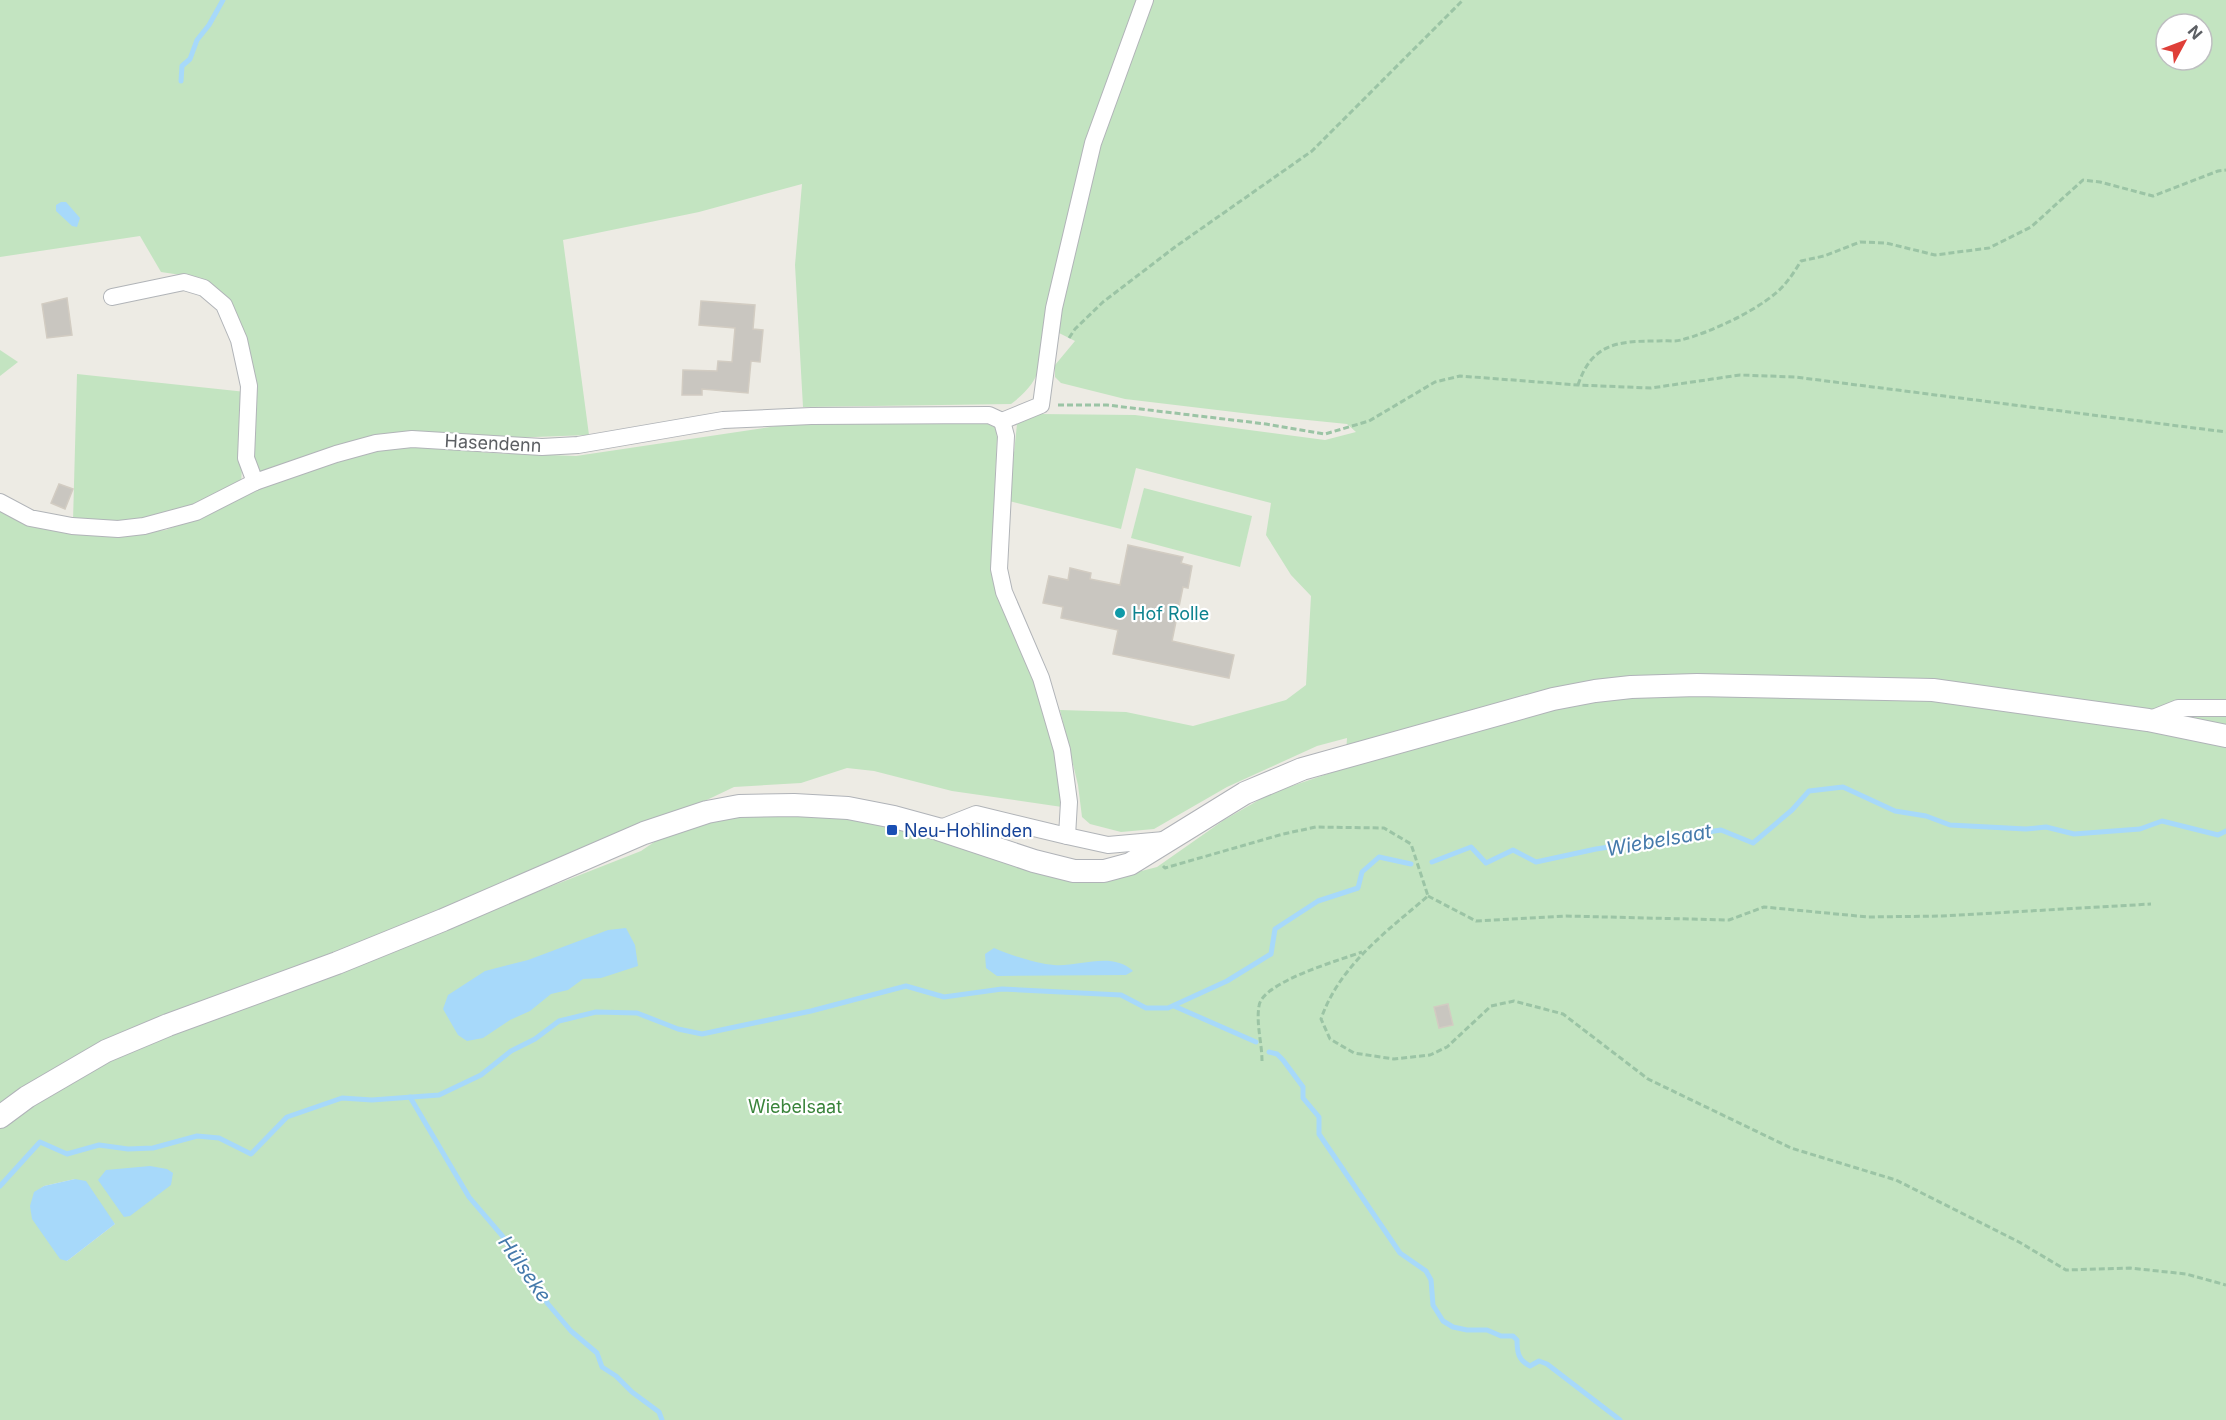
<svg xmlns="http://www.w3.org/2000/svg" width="2226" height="1420" font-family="Inter,sans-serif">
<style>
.green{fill:#c3e4c1;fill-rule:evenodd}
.water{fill:#a7d9fa}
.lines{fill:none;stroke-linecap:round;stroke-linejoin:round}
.stream{stroke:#a7d9fa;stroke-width:5}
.building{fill:#c9c6c0;stroke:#d2ccc2;stroke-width:1.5}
.minor-casing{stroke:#b1b4b8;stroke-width:18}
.secondary-casing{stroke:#b0b3b8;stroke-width:24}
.path{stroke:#9bc4a5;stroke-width:3;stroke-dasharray:6 3;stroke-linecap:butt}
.minor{stroke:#fff;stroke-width:16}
.secondary{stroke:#fff;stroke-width:22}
.culture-dot{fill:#0f9aa8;stroke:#fff;stroke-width:2}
.transit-dot{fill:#1a4fb4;stroke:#fff;stroke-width:2}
.labels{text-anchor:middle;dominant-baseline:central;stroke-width:4.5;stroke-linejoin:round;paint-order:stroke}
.street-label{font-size:18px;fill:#5c5f63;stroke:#fff}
.culture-label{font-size:18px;fill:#0d838f;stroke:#fff;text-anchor:start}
.transit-label{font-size:18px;fill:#164399;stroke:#fff;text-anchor:start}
.park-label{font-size:18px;fill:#3a843b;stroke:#fff}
.water-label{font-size:20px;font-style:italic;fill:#457aab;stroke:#fff}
</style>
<rect width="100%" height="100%" fill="#edebe4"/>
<g class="green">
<path d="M0,0h2226v1420h-2226v-293l111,-72 252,-95 278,-109 22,-15 64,-22 134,4 257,59 39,-10 67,-47 47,-27 74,-25 2,-30 -30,8 -90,41 -73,42 -33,3 -31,-8 -8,-7 -4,-32 -18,-75 66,2 67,14 93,-26 20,-15 5,-89 -20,-21 -25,-40 5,-32 -135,-35 -15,61 -112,-28 8,-77 21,-10 97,1 190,25 31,-8 -9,-8 -88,-9 -134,-16 -64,-16 -6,-6v-12l20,-24 -28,-14c-6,36 -4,53 -36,77l-208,3 -8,-142 7,-81 -103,28 -136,28 26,195 -81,3 -93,-6 -36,2 -42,11 -76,30 -10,-18 -6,-112 -44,-67 -40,-6 -21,-36 -140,21zM2166,24h36v36h-36zM75,1179l40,45 -48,37 -33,-68 10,-7z"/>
<polygon points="0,350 18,362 0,376"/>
<polygon points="77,374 246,392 241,485 210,500 139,522 73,521"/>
<polygon points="979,420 996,428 997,438 991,571 1039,688 1059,764 1062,807 952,791 874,771 847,768 801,783 734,787 650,827 0,1106 0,510 32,527 111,535 166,530 203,515 263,486 340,458 378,450 413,446 492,453 576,456 810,421"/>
<polygon points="1144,488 1252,516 1240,567 1131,538"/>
</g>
<g class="water">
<polygon points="61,202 66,202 80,218 77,227 72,226 56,211 56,205"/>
<polygon points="626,928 635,945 638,966 601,978 583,979 568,990 551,994 530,1011 510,1020 483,1038 467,1041 458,1035 443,1009 448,995 485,971 528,960 608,930"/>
<path d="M994,948c16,7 43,16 60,17 25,2 58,-14 79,6l-7,4 -129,1 -11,-8 -1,-14z"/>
<polygon points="150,1166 167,1169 173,1173 171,1185 130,1216 124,1217 98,1180 106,1170"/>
<polygon points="75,1179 86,1181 115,1224 67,1261 60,1259 32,1219 30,1206 34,1192 44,1186"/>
</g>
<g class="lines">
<g class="stream">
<polyline points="181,81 182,66 190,59 197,40 209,25 223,0"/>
<polyline points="1432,862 1471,847 1486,863 1513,850 1536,862 1596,849 1721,830 1753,843 1792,810 1809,791 1843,787 1895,811 1926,816 1950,825 2026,829 2046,827 2074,834 2140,829 2162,821 2218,835 2226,831"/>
<polyline points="1174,1006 1256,1042"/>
<path d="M1269,1052l8,2 6,6 20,27v11l16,19v17l81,119 26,18 5,9 2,25 10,16 10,6 14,3h20l14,6h12l4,4c0,12 1,20 13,26l9,-5 8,3 73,56"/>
<polyline points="410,1097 469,1197 522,1259 525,1270 548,1304 571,1331 597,1353 602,1367 616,1376 632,1392 659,1412 662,1420"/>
<polyline points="0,1186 40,1142 67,1154 99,1145 128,1149 153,1148 197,1136 219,1138 251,1154 287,1117 342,1098 372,1100 439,1095 481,1075 511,1051 535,1039 559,1021 596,1012 637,1013 678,1029 702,1034 811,1011 906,986 944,997 1002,989 1121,995 1146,1008 1168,1008 1227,981 1271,954 1275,929 1318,901 1358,888 1362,872 1379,857 1411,864"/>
</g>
</g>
<g class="building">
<polygon points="67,298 72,335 47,338 42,304"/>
<polygon points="701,301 755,305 753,329 763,330 760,362 751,361 748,393 702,389 702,395 682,395 683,370 717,371 718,361 732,362 735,328 699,325"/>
<polygon points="59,484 73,489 65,509 51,503"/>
<polygon points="1128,545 1183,557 1181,563 1192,566 1188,588 1183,587 1172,641 1234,655 1229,678 1113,654 1118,630 1061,618 1063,607 1043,603 1049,576 1068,580 1070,568 1091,573 1090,579 1120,585"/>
<polygon points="1448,1004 1453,1025 1439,1028 1434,1007"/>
</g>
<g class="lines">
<g class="minor-casing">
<g id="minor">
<polyline points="112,297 184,282 204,288 224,305 239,340 249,386 246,458 255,482"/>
<polyline points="1002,421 1041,405 1054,308 1093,143 1145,0"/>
<polyline points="0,502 30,518 72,526 118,529 144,526 196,512 255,482 336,454 376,443 412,439 542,447 578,445 723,420 811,416 989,415 1002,421"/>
<polyline points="2148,720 2178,708 2226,708"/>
<polyline points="938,829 976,814 1067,836 1069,802 1062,750 1041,678 1004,592 999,569 1006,436 1002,421"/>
<polyline points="1067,836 1108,845 1164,840"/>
</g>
</g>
<g class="secondary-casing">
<polyline id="secondary" points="0,1117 27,1097 106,1051 168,1025 337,963 443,920 644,833 707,812 739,806 794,805 848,808 894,817 938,829 1034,861 1074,871 1104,871 1130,864 1245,793 1302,769 1553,699 1595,691 1631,687 1697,685 1933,690 2148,720 2226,736"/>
</g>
<g class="path">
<polyline points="1069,338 1075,329 1103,302 1175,247 1312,151 1463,0"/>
<path d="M1578,385c14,-42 40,-44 80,-44 7,-1 15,1 23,-1 29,-7 85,-33 104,-56 6,-7 11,-15 16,-23l23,-5 36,-14 26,1 49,12 54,-7 42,-21 52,-47 17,2 53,14 65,-25 8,-1"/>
<polyline points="1058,405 1107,405 1266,424 1325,434 1369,421 1435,382 1460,376 1578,385 1651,388 1740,375 1795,377 2226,432"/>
<path d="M1163,866l2,2 118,-34 33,-7 68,1 27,16 17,52c-41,35 -89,70 -107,123l9,20 24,14 40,6 36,-4 17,-8 44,-41 23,-5 49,13 85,65 143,69 105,32 123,62 47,28 64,-2 56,6 40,11"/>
<polyline points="1428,896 1476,921 1566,916 1729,920 1764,907 1868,917 1942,916 2151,904"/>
<path d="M1262,1061c0,-18 -6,-37 -3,-55 3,-24 81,-46 103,-54"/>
</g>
<use href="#minor" class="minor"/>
<use href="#secondary" class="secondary"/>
</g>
<circle class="culture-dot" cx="1120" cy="613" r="6"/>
<rect class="transit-dot" x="886" y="824" width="12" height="12" rx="3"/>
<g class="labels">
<g class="street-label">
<text transform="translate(493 443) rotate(3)">Hasendenn</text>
</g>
<g class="culture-label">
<text x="1132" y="613">Hof Rolle</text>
</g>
<g class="transit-label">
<text x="904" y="830">Neu-Hohlinden</text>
</g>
<g class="park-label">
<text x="795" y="1106">Wiebelsaat</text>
</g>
<g class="water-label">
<text transform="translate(1659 840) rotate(-10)">Wiebelsaat</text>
<text transform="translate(525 1269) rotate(55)">Hülseke</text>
</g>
</g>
<g transform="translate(2184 42) rotate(49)"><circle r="28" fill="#ffffff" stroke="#bebfc1" stroke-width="1.5"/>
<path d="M0-4.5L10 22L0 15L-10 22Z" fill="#df3f38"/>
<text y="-9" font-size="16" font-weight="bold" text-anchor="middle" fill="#5c5f63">N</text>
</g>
</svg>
